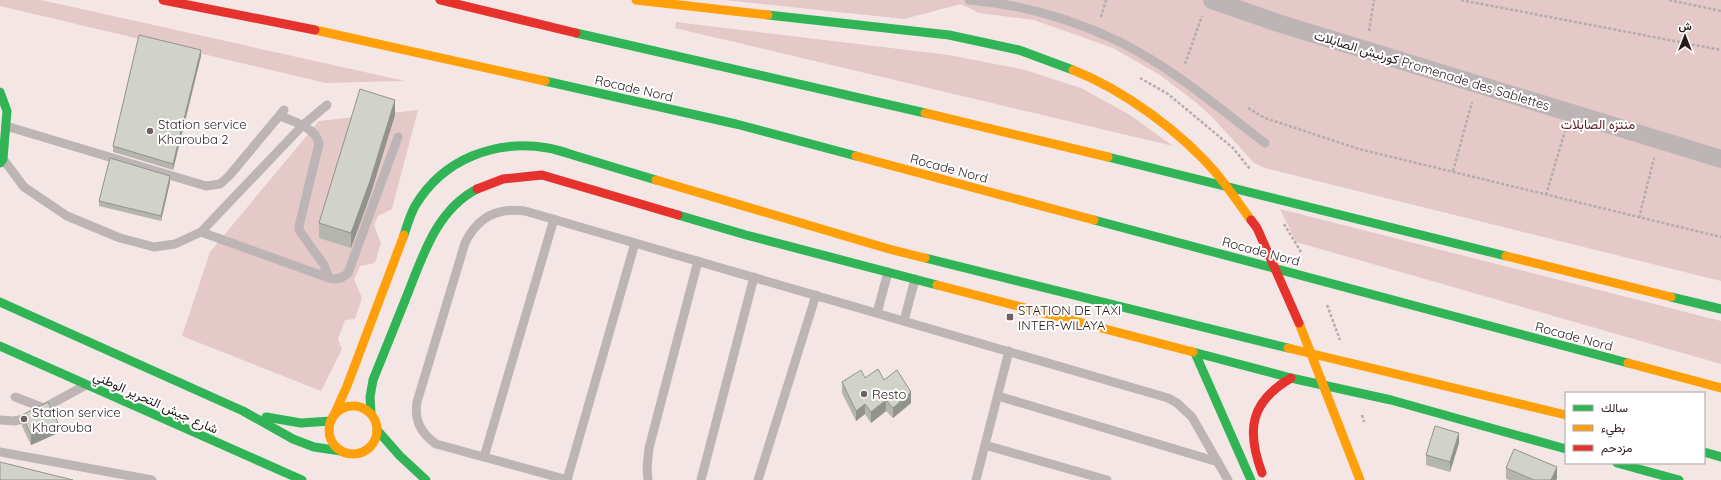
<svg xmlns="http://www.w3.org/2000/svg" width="1721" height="480" font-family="Quicksand,Vazirmatn,sans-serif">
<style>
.green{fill:#e5c8c8}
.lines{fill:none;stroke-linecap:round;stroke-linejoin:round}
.path{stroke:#b5adad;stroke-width:2.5;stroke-dasharray:3 2;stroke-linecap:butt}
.lane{stroke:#bdb5b5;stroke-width:9}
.street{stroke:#bdb5b5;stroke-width:18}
.fast{stroke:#30b455;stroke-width:9}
.slow{stroke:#ff9f0a;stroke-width:9}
.jam{stroke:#e5322d;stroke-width:9}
.wall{fill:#b4b5ad}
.shaded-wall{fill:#92938d}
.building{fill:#d1d2c9;stroke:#92938d}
.poi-dot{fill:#6f6061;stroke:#fff;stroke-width:1.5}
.labels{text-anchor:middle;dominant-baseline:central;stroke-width:4;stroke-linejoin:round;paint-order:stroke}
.street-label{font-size:13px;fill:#271819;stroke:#fff}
.poi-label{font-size:13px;fill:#271819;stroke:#fff;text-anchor:start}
.park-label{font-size:13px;fill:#601922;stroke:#fff}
</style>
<rect width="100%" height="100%" fill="#f5e6e6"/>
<g class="green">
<polygon points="0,0 41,0 405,81 326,83 0,6"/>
<polygon points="725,0 1721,0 1721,281 1265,168 1254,163 1214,119 1198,104 1160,75 1113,48 1034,20 979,13 961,4 904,19"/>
<polygon points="676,22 949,55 1025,70 1081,88 1130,115 1173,146 675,28"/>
<polygon points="418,110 392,209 378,216 374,225 381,243 375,263 360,266 354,279 362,298 355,319 345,320 338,339 342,349 321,391 182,336 210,252 319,121"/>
<polygon points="1280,209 1721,321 1721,364 1296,242"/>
</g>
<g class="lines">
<g class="path">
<polyline points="1461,0 1721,50"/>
<polyline points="1669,0 1721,11"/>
<polyline points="1101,17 1106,0"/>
<polyline points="1369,31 1374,0"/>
<polyline points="1185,64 1202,16"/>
<polyline points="1140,78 1168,94 1233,148 1250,169"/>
<polyline points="1248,108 1265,118 1359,149 1721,237"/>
<polyline points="1453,171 1472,102"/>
<polyline points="1546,195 1565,131"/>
<polyline points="1639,218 1654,158"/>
<polyline points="1284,224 1301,252"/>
<polyline points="1327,305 1340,340"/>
<polyline points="1362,415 1364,422"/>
</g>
<g class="lane">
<path d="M969,0c51,4 103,19 149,41 53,26 100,66 147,102"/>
<path d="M280,116c13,5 37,12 39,28l-20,82v4l25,35 5,13"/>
<polyline points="6,126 206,186 220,184 229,176 284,110"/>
<polyline points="3,159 24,187 67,216 120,238 154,247 175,244 201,232 303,125 327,105"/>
<path d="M201,232l128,46c7,2 13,1 19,-5l50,-136"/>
<polyline points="877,313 888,272"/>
<polyline points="904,321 915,279"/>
<polyline points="998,396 1218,462"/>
<polyline points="15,397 44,408"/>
<polyline points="0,420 14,421 24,419 84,386"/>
<polyline points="985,445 1107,480"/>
<polyline points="0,452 152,480"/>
<polyline points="484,457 554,219"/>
<polyline points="567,480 635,243"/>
<path d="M568,480l-132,-36c-15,-11 -22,-23 -19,-42l48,-159c12,-25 32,-36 60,-32l643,187 9,5 15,14 36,63"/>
<polyline points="648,480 647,468 649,448 698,261"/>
<polyline points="701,480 754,277"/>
<polyline points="758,480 816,295"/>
<polyline points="976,480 1009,351"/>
</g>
<polyline class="street" points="1212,0 1278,23 1721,159"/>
<g class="fast">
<polyline points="768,15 949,35 1019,50 1073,70"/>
<polyline points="576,33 925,113"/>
<polyline points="545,81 736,124 856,156"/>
<polyline points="0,92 7,111 3,159 0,163"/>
<polyline points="1108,157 1506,256"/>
<polyline points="678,215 746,235 937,285"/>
<polyline points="1094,220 1628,363"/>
<path d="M404,235c3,-9 6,-20 11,-29 28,-47 80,-67 133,-58 12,2 24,7 35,10 24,7 49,15 73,22"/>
<polyline points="925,258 1288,348"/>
<polyline points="1671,297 1721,309"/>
<polyline points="0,302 243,411 293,439 314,447 341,451"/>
<polyline points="0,346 302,480"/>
<polyline points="1193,352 1291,378 1391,400 1566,449"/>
<polyline points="1195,353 1251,480"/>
<path d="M371,413l-1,-16 3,-17c11,-27 22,-55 33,-82 16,-40 30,-88 71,-109"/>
<polyline points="266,417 301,423 331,421"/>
<polyline points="377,430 400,456 426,480"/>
<polyline points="1704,452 1721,457"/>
<polyline points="1617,463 1679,480"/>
</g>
<g class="slow">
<polyline points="636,0 768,15"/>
<polyline points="315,30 545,81"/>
<path d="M1073,70c51,20 108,62 144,104 12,15 23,31 34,46"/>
<polyline points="925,113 1108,157"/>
<polyline points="856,156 1094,220"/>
<polyline points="656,180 889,249 925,258"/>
<polyline points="1506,256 1671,297"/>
<polyline points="937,285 1193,352"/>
<polyline points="1299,323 1360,480"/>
<polyline points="1288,348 1566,415"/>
<polyline points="1628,363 1721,388"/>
<circle cx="353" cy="430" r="24"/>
<polyline points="334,415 347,386 404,235"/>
</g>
<g class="jam">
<polyline points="163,0 315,30"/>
<polyline points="440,0 576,33"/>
<polyline points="477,189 503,179 542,175 678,215"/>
<polyline points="1251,220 1257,228 1299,323"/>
<path d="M1262,473c-16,-43 -12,-71 29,-95"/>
</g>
</g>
<g class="wall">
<polygon points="201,56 173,170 113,152 113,146"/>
<polygon points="395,115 370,196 351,248 319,238 319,223"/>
<polygon points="170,182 161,221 99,206 99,201"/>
<polygon points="865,378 884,380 911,403 893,418 886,411 871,423 865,414 856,421 842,393 842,382"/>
<polygon points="22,415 58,433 31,445 22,426"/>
<polygon points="1459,443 1450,472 1426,465 1426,455"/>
<polygon points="1506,468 1557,478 1556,480 1509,480 1506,479"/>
</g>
<g class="shaded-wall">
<polygon points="201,50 201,56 173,170 173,164"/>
<polygon points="395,100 395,115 370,196 351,248 351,233"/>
<polygon points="170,176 170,182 161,221 161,216"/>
<polygon points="911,392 911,403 893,418 893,408"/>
<polygon points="886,400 886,411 871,423 871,412"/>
<polygon points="865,404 865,414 856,421 856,411"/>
<polygon points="58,423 58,433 31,445 31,435"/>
<polygon points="1459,433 1459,443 1450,472 1450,462"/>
<polygon points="1557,467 1557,478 1556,480 1551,480"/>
</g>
<g class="building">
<polygon points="139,35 201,50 173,164 113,146"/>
<polygon points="360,89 395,100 370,181 351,233 319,223"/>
<polygon points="110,158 170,176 161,216 99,201"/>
<polygon points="878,369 884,380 897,370 911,392 893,408 886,400 871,412 865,404 856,411 842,382 861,370 865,378"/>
<polygon points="48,402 58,423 31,435 22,415"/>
<polygon points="1435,426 1459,433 1450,462 1426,455"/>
<polygon points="1514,449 1557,467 1551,480 1534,480 1506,468"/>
<polygon points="0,462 73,480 0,480"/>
</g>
<g class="poi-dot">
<circle cx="150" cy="131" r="4"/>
<rect x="1006" y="313" width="8" height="8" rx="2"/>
<circle cx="864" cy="394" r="4"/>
<circle cx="24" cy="419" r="4"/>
</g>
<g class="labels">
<g class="street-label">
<text transform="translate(1432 70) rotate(17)">كورنيش الصابلات Promenade des Sablettes</text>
<text transform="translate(634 88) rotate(13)">Rocade Nord</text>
<text transform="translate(949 168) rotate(15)">Rocade Nord</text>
<text transform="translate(1261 251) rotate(15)">Rocade Nord</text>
<text transform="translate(1574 336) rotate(15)">Rocade Nord</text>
<text transform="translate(156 402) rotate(24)">شارع جيش التحرير الوطني</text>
</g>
<g class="poi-label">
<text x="158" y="124">Station service<tspan x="158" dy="15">Kharouba 2</tspan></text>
<text x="1018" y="310">STATION DE TAXI<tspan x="1018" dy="15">INTER-WILAYA</tspan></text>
<text x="872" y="394">Resto</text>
<text x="32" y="412">Station service<tspan x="32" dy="15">Kharouba</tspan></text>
</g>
<g class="park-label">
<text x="1598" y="124">منتزه الصابلات</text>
</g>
</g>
<rect x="1565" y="392" width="140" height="72" fill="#ffffff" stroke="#a9a3a3"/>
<rect x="1573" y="405" width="20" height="6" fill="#30b455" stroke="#a9a3a3"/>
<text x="1601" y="412" font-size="12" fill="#271819">سالك</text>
<rect x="1573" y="425" width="20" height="6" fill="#ff9f0a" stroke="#a9a3a3"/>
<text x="1601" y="432" font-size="12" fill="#271819">بطيء</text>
<rect x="1573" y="445" width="20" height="6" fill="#e5322d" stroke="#a9a3a3"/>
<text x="1601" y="452" font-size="12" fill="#271819">مزدحم</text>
<g transform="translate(1685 36)" stroke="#ffffff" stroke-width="3" paint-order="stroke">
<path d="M0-3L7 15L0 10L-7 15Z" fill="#271819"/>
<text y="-6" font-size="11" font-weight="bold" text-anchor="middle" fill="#271819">ش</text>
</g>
</svg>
